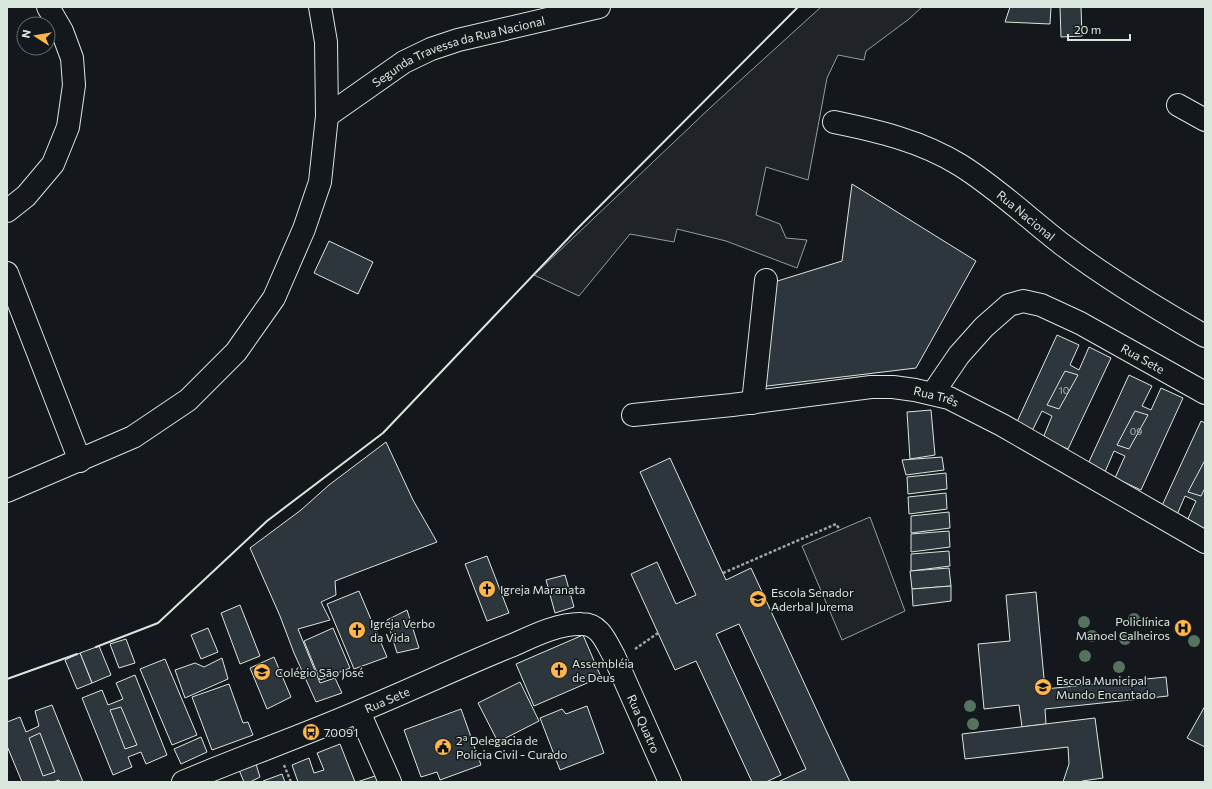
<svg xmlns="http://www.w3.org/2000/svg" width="1212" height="789" font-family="Commissioner,sans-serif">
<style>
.green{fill:#202428;stroke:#939e99}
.building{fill:#2c363c;stroke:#d8e6dc}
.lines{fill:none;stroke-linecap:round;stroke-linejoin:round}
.minor-casing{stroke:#d8e6dc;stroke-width:24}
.path{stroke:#9da8a2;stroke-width:2.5;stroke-dasharray:3 2;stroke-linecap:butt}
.minor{stroke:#14181c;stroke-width:22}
.wall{stroke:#d8e6dc;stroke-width:2}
.tree{fill:#55745f}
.labels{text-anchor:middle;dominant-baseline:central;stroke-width:3;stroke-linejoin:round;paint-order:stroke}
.number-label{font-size:10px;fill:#adbab4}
.street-label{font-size:12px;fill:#d8e6dc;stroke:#14181c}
.poi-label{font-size:12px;fill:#d8e6dc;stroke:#14181c;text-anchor:start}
</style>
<rect width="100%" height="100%" fill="#14181c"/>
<g class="green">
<polygon points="821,7 922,7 909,19 866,51 864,60 838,55 827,78 808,180 766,167 756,215 780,224 786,238 807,240 797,268 726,241 677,229 674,242 630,234 579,296 534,275 712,106"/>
<polygon points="870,517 905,611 842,640 802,546"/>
</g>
<g class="building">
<polygon points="1010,7 1051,7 1050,24 1005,22"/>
<polygon points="1060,7 1081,7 1082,36 1061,37"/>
<polygon points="852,184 976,261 916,368 759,387 771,283 842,261"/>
<polygon points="329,241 373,262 358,294 314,273"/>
<polygon points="1057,335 1079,345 1070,365 1079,370 1089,347 1111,358 1068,449 1043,438 1052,416 1042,411 1032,431 1016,424"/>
<polygon points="1065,371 1078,375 1059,409 1047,405"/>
<polygon points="1129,375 1152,386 1142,406 1151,410 1161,388 1183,398 1141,490 1115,478 1125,456 1114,451 1105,472 1088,464"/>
<polygon points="931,410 935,455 910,459 907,412"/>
<polygon points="1135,411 1148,415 1129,449 1117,445"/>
<polygon points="1201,421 1205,423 1205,532 1186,523 1196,501 1185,496 1176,517 1160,510"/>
<polygon points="386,442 413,500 437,542 335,581 336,595 321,602 330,620 298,629 320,683 335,678 342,693 316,702 294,653 280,616 250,548 301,510 329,485"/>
<polygon points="942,457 944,470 906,475 902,460"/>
<polygon points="670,458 726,580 751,568 850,782 778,782 806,769 739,624 716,634 781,775 766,782 752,782 696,661 675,670 631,574 657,562 676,604 696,595 640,472"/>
<polygon points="1205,460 1205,488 1201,496 1188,492"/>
<polygon points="946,473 947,489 908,494 907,477"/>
<polygon points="946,493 947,509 909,514 908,497"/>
<polygon points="949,512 950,528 911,533 911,516"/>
<polygon points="949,531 950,547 911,552 911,534"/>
<polygon points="949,551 950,566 911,571 911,554"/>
<polygon points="487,556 509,613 487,621 465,564"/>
<polygon points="949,568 951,586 912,589 910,571"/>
<polygon points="565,575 574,607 555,613 546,580"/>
<polygon points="951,586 951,601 913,606 912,589"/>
<polygon points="359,591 387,657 354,669 327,604"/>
<polygon points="1036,592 1045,689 1166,677 1168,696 1045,709 1046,724 1022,727 1019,705 984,709 978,644 1010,641 1006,595"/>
<polygon points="240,605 260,656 240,664 221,613"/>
<polygon points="407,610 419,648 397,653 387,620"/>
<polygon points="208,628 218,652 201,659 191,635"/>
<polygon points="333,628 350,668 320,680 304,641"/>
<polygon points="583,635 601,677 534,706 516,664"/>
<polygon points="126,639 135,663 119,668 110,644"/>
<polygon points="99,646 111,675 92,683 80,653"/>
<polygon points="80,653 92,683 77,689 65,660"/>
<polygon points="274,657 291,697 267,709 250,668"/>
<polygon points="222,658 228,679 185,698 175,670 195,663 204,667"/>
<polygon points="165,659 197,735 172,745 140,669"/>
<polygon points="135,675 167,755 146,764 141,752 128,757 132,767 113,775 82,698 102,690 108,705 123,699 116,683"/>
<polygon points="520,682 539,721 498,742 478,703"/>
<polygon points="229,684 243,723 248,722 253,735 212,750 192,697"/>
<polygon points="52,705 83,782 60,782 59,780 53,782 22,782 7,746 7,722 20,717 26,732 39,726 35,711"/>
<polygon points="587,706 604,753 560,770 540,718 562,709 566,714"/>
<polygon points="1205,706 1205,747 1187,738"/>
<polygon points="121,707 137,745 125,749 110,710"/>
<polygon points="461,709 481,765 440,780 437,772 421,777 404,730"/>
<polygon points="1095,718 1103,778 1082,781 1082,782 1063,782 1069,764 1068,747 965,759 962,734"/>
<polygon points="40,733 55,772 43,776 29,738"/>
<polygon points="201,737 207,752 181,764 174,749"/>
<polygon points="340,744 355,782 298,782 292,765 309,758 314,773 324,770 317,753"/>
<polygon points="256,764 260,777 250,782 244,782 239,770"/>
<polygon points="282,774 285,782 264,782 263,781"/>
<polygon points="378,775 380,782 357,782"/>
</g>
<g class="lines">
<g class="minor-casing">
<g id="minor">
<polyline points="1178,105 1205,120"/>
<path id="s1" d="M327,116l77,-54 27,-13 27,-9 141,-33"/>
<path id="s2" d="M834,122c44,9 87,19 126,43 37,23 68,53 103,80 45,34 93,63 142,91"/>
<polyline points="7,211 26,196 53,164 68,127 74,85 72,58 62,31 48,7"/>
<polyline points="7,273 80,461"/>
<path id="s3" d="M933,393l26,-38 25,-28 25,-22 14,-4 18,4 39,18 125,70"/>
<polyline points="753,403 766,280"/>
<path id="s4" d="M633,415l99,-10 139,-18h22l22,3 34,8 53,27 203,117"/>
<polyline points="7,491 133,437 188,400 236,352 274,298 304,229 320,182 327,116 326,42 320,7"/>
<polyline points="359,712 390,782"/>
<path id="s5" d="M183,782c59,-25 119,-46 177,-71 51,-21 101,-45 153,-66 20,-9 46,-22 69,-21 18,0 24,18 32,32l56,126"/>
</g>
</g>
<g class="path">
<polyline points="723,573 836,524 840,530"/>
<polyline points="635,649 658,633"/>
<polyline points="284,765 291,782"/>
</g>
<use href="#minor" class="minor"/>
<g class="wall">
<polyline points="96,647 158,623 267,521 383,433 579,227 798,7"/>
<polyline points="7,679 77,654"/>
</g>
</g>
<g class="tree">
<circle cx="1134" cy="619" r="6"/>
<circle cx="1084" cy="622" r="6"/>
<circle cx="1092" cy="636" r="6"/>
<circle cx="1125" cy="639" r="6"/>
<circle cx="1194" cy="641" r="6"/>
<circle cx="1085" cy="656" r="6"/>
<circle cx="1119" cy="667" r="6"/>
<circle cx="970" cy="706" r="6"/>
<circle cx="973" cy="724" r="6"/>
</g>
<defs>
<g id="church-disc" transform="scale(0.9)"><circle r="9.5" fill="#ffb74d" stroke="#14181c"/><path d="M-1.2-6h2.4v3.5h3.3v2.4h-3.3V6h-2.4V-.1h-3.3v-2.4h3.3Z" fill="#111"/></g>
<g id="school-disc" transform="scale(0.9)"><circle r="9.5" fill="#ffb74d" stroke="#14181c"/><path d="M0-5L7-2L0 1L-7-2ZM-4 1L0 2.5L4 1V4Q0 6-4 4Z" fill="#111"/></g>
<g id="hospital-disc" transform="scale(0.9)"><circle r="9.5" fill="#ffb74d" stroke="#14181c"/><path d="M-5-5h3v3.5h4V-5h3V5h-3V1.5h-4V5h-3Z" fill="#111"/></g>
<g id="bus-disc" transform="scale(0.9)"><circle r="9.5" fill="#ffb74d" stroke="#14181c"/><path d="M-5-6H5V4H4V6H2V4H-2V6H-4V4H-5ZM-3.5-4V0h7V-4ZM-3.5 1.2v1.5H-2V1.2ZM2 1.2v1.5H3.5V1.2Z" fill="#111"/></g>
<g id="civic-disc" transform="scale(0.9)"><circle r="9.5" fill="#ffb74d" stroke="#14181c"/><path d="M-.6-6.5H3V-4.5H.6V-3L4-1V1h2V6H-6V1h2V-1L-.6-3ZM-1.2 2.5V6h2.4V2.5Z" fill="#111"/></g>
</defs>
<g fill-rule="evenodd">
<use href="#church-disc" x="487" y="589"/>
<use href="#school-disc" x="758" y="599"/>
<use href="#hospital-disc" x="1183" y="628"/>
<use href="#church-disc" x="357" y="630"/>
<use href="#church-disc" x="559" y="670"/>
<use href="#school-disc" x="262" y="672"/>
<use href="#school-disc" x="1043" y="687"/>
<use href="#bus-disc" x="311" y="732"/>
<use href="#civic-disc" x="443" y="747"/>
</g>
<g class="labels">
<g class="number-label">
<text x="1064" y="390">10</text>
<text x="1136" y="431">09</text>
</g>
<g class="street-label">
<text stroke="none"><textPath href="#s1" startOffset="149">Segunda Travessa da Rua Nacional</textPath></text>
<text stroke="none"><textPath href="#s2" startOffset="217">Rua Nacional</textPath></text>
<text stroke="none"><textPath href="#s3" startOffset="265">Rua Sete</textPath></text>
<text stroke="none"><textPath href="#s4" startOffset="306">Rua Três</textPath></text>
<text stroke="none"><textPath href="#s5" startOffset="220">Rua Sete</textPath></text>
<text stroke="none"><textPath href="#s5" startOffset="552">Rua Quatro</textPath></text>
</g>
<g class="poi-label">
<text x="500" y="589">Igreja Maranata</text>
<text x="771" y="592">Escola Senador<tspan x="771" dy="14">Aderbal Jurema</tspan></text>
<text x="1170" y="621" text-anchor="end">Policlínica<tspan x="1170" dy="14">Manoel Calheiros</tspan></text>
<text x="370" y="623">Igreja Verbo<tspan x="370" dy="14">da Vida</tspan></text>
<text x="572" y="663">Assembléia<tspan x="572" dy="14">de Deus</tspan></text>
<text x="275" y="672">Colégio São José</text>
<text x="1056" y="680">Escola Municipal<tspan x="1056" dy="14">Mundo Encantado</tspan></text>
<text x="324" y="732">70091</text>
<text x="456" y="740">2ª Delegacia de<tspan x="456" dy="14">Polícia Civil - Curado</tspan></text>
</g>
</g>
<rect width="1212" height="789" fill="none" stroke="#d8e6dc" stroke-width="16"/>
<g transform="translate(36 36) rotate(282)"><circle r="19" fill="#14181c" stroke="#626a69"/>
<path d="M0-3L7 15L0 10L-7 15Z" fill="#ffb74d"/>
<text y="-6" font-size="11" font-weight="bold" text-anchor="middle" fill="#d8e6dc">N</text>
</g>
<path d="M1068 34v6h62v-6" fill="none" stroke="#d8e6dc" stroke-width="2"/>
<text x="1074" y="34" font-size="12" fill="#d8e6dc" stroke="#14181c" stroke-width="3" paint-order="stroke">20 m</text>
</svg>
